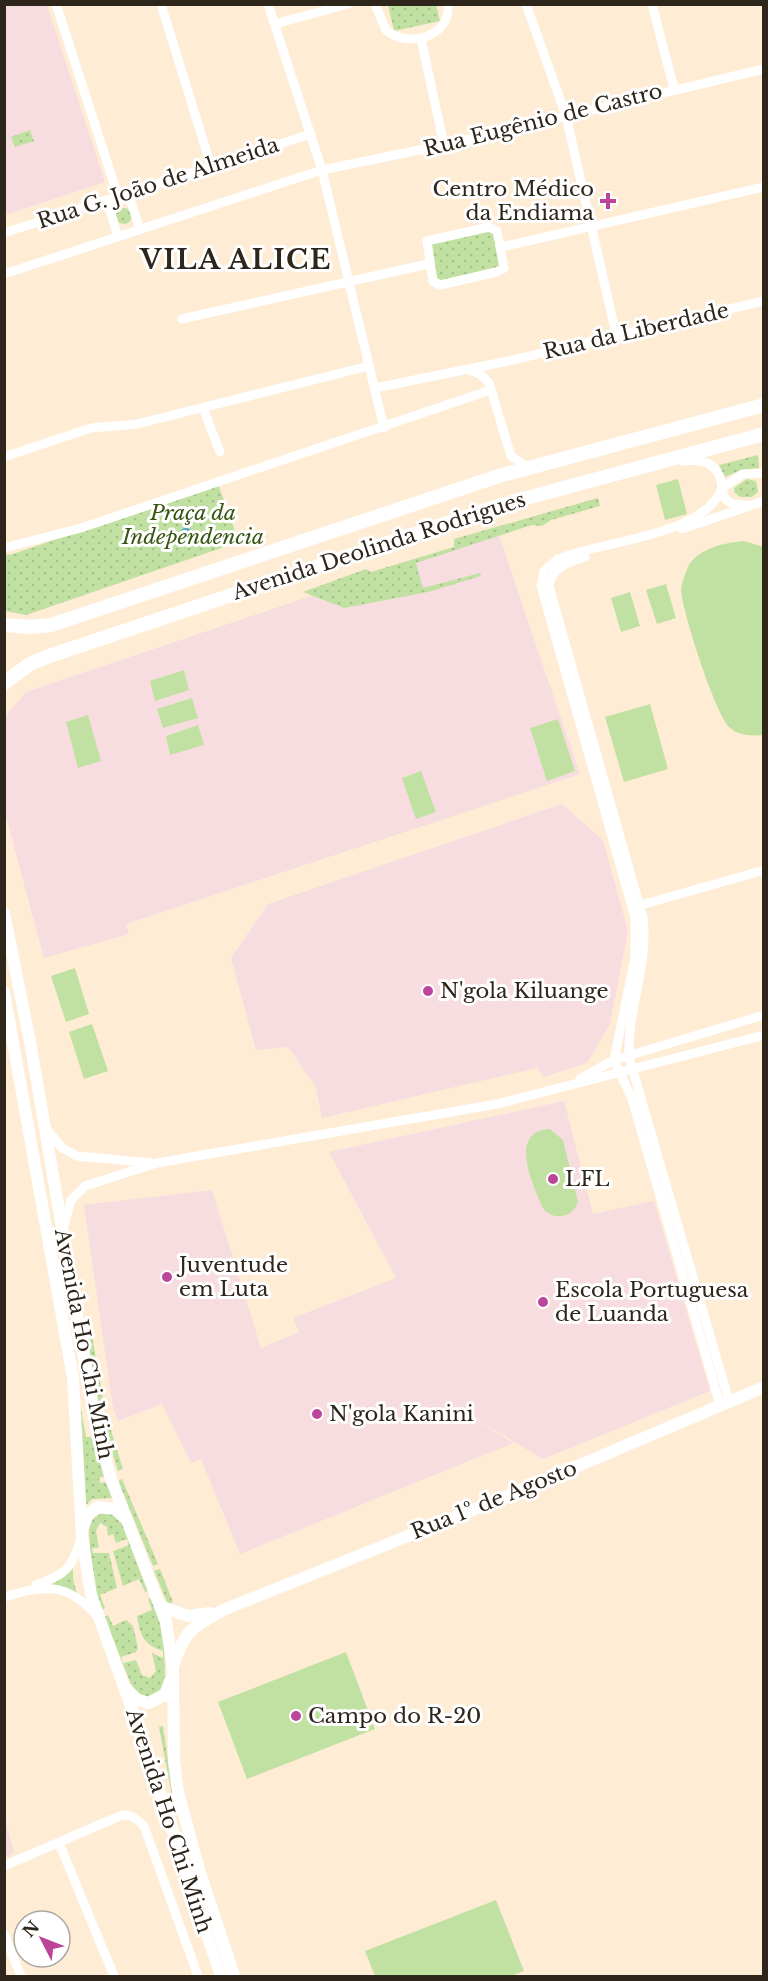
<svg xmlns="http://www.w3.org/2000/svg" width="768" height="1981" font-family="'Libre Baskerville',serif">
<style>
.education{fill:#f8dde0}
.grass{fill:url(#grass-dots);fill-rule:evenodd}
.garden{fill:#c1e1a2}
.water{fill:url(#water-ripples)}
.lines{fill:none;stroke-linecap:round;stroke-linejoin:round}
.minor{stroke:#fff;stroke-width:9}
.major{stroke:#fff;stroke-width:12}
.highway{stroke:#fff;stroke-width:14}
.poi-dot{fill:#bc459a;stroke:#fff;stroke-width:2}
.labels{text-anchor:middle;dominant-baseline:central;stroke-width:6;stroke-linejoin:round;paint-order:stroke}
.street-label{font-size:21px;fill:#2e251b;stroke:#fff}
.poi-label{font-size:21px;fill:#2e251b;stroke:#fff;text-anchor:start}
.park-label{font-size:21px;font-style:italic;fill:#375410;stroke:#fff}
.district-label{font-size:27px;font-weight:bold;letter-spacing:1.5px;fill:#2e251b;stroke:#fff}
</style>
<defs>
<pattern id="grass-dots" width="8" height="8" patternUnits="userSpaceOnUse" patternTransform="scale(1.5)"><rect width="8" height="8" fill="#c1e1a2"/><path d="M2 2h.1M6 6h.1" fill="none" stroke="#a6c18b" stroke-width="1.8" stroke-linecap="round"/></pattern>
<pattern id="water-ripples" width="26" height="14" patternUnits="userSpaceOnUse" patternTransform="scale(1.5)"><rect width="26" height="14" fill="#599fc8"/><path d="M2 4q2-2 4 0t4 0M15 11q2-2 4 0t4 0" fill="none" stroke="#4a81a2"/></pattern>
</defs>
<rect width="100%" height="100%" fill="#feecd5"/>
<g class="education">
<polygon points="4,5 47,5 105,182 5,215"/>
<polygon points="498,533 580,774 126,924 129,934 44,958 5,813 4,718 26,692"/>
<polygon points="562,804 603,840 628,931 610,1024 587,1063 544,1077 537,1068 322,1118 316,1087 288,1047 256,1050 231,958 268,904"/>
<polygon points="564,1101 593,1214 654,1201 710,1391 543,1459 456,1407 513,1443 240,1554 201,1459 191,1463 162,1404 118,1421 113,1407 84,1205 212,1190 261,1348 299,1332 293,1318 396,1278 329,1152"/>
<polygon points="4,1814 14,1853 5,1857 4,1857"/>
</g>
<g class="grass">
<polygon points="388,5 436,5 440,21 394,31"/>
<polygon points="30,130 34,141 15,147 11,137"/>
<circle cx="124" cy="216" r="8"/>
<polygon points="493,229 501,266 436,282 427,242"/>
<polygon points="758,455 759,468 741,470 725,477 719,465"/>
<polygon points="747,479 756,481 758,492 752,497 740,497 734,492 734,488"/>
<polygon points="218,484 239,542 26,615 5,611 5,554 10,555"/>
<polygon points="598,498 600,506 551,520 542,526 532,525 416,563 423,588 480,573 481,576 428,592 344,608 303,592 366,569 371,572 454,547 454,539"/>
<polygon points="91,1330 105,1410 100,1411 86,1331"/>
<polygon points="77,1386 86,1437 91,1437 105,1476 99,1478 100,1483 107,1482 113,1498 92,1499 84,1507"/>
<polygon points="106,1414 123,1469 118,1471 101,1416"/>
<polygon points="122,1479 158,1564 153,1566 118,1481"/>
<path d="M106,1511l12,5 7,13 33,85 6,30 1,41 -15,13 -7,-2 -10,-7 -35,-87 -7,-28 -2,-49 3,-6zM100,1523l7,4 1,9 5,-2 3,9 11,-4 2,6 -16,6 10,35 16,-7 6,13 3,-1 3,7 -3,1 4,11 -15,6c3,20 7,29 26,35v7l-11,-5 4,18 -6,7 -8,-3 -6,-15 -13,3 -2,-6 15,-5 2,-4 -5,-22 -7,-6 -13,6 -5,-11 -4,2 -3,-7 4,-2 -5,-13 17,-7 -8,-35h-16l-1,-5h7l-3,-17z"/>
<polygon points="73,1565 73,1579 77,1594 52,1584 64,1577"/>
<polygon points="160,1569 173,1602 168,1604 154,1571"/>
<polygon points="163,1726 176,1817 159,1727"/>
</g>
<g class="garden">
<polygon points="678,479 687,514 665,520 656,485"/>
<path d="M744,541l20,6 -1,188c-12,1 -24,1 -34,-8 -14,-13 -48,-119 -48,-138 1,-6 6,-21 9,-26 13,-16 35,-20 54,-22z"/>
<polygon points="666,584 676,618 657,624 646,590"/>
<polygon points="630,592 640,626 621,632 611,598"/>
<polygon points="184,670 189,690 155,701 150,681"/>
<polygon points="192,698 198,718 163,728 157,709"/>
<polygon points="650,704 668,769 624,782 605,717"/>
<polygon points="88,715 101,761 78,768 66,722"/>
<polygon points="558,719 575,771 547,781 530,728"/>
<polygon points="198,725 204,745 170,755 166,736"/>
<polygon points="421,771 436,812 416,819 402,778"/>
<polygon points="75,968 89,1014 66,1022 51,976"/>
<polygon points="92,1024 108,1071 84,1079 69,1032"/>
<path d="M550,1129l13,11 15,62c-5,15 -22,19 -34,8 -11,-24 -37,-79 6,-81z"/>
<polygon points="346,1652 375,1729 247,1779 218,1702"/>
<polygon points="496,1900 524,1971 511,1976 375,1976 365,1951"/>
</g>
<circle class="water" cx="186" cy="535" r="7"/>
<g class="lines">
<g class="minor">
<polyline points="56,4 118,196"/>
<polyline points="161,4 211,166"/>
<polyline points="268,4 322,170 384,428"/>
<path d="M375,4l11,26c22,19 65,7 62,-26"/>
<polyline points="526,4 566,116 616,334"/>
<polyline points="652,4 674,89"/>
<polyline points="275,24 348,4"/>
<polyline points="421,39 444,145"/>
<polyline points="128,193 140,229"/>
<polyline points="107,200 118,237"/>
<polygon points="489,227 497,231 504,268 497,272 440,285 433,281 427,241"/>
<polyline points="4,233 311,134"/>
<polyline points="502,247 764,187"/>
<polyline points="4,274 322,170 444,145 764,69"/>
<polyline points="182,319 428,264"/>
<polyline points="469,370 480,374 489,383 511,456 527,467"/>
<polyline points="375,388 508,361 764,301"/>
<polyline points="203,408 220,452"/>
<polyline points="4,457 91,428 137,424 369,366"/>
<path d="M683,461c21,-2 37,2 39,27 -17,48 -120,53 -164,71l-14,12 -3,15 94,332v40l-21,102 18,39 88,306"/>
<path d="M746,505c-13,0 -23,-2 -24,-17l21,-14 21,-1"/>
<polyline points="682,529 764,501"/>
<polyline points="4,548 81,528 491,390"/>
<path d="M585,557c-16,5 -33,10 -36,29l94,332c6,47 -16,91 -14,139l100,344"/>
<polyline points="641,905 764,870"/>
<polyline points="580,1079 614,1060 764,1015"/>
<polyline points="46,1128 62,1148 77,1156 152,1163"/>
<polyline points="64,1226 71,1200 85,1186 157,1163 497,1104 764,1035"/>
<path d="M36,1585c29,-10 37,-17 45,-47"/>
<path d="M4,1597c41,-12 63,-15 92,18"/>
<polyline points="59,1843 114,1976"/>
<path d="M4,1866l118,-51c10,0 15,4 22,11l54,150"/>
<polyline points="4,1934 21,1976"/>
</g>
<g class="major">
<polyline points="4,913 31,1047 93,1409 110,1476 166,1622 173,1668 174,1761 178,1792 200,1873 234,1976"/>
<polyline points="4,992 73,1378 82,1536 91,1595 138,1726 221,1976"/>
<polyline points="83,1527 88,1515 97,1507 115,1509 127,1520"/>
<polyline points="162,1607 188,1616 210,1613"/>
<path d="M174,1664c11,-35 18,-36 49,-54l270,-108 271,-115"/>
<polyline points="126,1688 136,1699 148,1703 165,1695 170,1681"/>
</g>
<g class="highway">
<polyline points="4,625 32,627 51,625 502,475 764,405"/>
<polyline points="4,683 30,664 49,656 504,504 764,434"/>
</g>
</g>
<g class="poi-dot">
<path d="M605 192h6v6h6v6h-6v6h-6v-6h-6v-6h6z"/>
<circle cx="428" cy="991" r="6"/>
<circle cx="553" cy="1179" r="6"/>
<circle cx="167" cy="1277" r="6"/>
<circle cx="543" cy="1302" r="6"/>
<circle cx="317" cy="1414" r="6"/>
<circle cx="296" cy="1716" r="6"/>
</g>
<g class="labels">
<g class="street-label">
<text transform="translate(543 120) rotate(-14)">Rua Eugênio de Castro</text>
<text transform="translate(158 183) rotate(-18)">Rua G. João de Almeida</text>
<text transform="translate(636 331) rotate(-13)">Rua da Liberdade</text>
<text transform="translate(379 546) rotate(-18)">Avenida Deolinda Rodrigues</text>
<text transform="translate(84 1344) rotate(79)">Avenida Ho Chi Minh</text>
<text transform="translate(494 1500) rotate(-22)">Rua 1º de Agosto</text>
<text transform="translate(169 1821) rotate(72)">Avenida Ho Chi Minh</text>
</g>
<g class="poi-label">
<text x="594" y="189" text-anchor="end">Centro Médico<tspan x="594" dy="24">da Endiama</tspan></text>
<text x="440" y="991">N'gola Kiluange</text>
<text x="565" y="1179">LFL</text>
<text x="179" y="1265">Juventude<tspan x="179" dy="24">em Luta</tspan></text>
<text x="555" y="1290">Escola Portuguesa<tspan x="555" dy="24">de Luanda</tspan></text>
<text x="329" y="1414">N'gola Kanini</text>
<text x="308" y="1716">Campo do R-20</text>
</g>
<g class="park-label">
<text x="193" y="513">Praça da<tspan x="193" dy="24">Independencia</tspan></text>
</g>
<g class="district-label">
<text x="236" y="259">VILA ALICE</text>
</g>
</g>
<rect width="768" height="1981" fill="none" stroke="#2e251b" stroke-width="12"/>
<g transform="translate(42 1939) rotate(312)"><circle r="28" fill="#ffffff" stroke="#aba8a4" stroke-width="1.5"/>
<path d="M0-4.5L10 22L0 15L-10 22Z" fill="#bc459a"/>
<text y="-9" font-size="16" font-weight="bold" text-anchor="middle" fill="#2e251b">N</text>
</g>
</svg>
